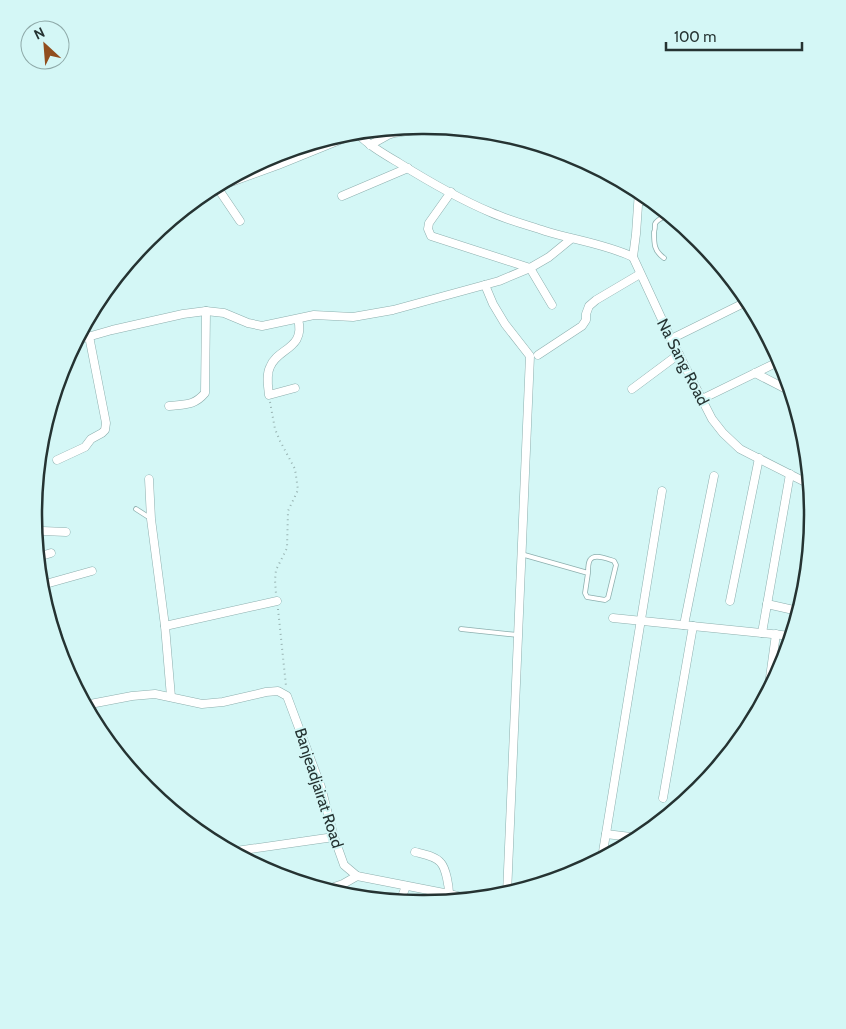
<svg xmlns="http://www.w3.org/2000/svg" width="846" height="1029" font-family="Cabin,sans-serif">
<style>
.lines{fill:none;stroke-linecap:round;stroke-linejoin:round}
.lane-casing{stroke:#8dafae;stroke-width:5.5}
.street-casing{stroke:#8dafae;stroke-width:9}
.path{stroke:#98b3b2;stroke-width:2;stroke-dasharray:1 4;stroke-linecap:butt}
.lane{stroke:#fff;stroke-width:4}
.street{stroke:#fff;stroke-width:8}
.labels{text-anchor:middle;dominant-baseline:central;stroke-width:4;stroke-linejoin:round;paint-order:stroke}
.street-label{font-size:16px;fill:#253332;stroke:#d4f7f6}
.rim{fill:none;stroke:#253332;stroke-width:2.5}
</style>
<rect width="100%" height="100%" fill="#d4f7f6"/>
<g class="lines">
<g class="lane-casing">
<g id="lane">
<path d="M664,258c-10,-7 -10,-14 -10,-26 1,0 1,-7 1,-8 2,-5 9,-7 13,-9"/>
<polyline points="42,437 42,440"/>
<polyline points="136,509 150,518"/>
<path d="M521,554l67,19c0,-4 0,-10 2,-13 4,-7 18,-1 24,1l2,4 -8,33 -3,2 -18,-3 -2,-4 3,-20"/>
<polyline points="461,629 518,635"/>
</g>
</g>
<g class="street-casing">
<g id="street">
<path d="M356,132c12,13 28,22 43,31 29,18 60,36 91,49 18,8 37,13 55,19 29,9 60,13 88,26"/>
<polyline points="370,145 388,135 394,133 438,127"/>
<polyline points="217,187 240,221"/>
<polyline points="209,190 278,165 357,133"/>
<polyline points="639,191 636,234 633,257 671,339 712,419 723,433 740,449 809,484"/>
<polyline points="451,192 429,223 428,229 431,236 530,268 552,305"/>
<polyline points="342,196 408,168"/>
<polyline points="639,201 652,201"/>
<polyline points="485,285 493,304 505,324 530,356 507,894"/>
<polyline points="671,339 748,301"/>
<polyline points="77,340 112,330 183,314 206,311 224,313 248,323 262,326 314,315 353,317 393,310 499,281 530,268 549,257 571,239"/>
<polyline points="538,355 582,326 586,320 586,314 589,306 596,300 640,274"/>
<polyline points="755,373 790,391"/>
<path d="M295,388l-26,7c-1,-9 -3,-20 1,-28 7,-19 36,-18 28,-48"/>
<polyline points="632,389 679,354"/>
<polyline points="702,399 780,361"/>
<path d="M169,406c16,-2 25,0 36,-13l1,-82"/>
<polyline points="57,460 85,447 91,439 102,433 105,430 106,423 89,336"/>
<polyline points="149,479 151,519 165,626"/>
<polyline points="36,534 43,531 66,532"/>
<polyline points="38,557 51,553"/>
<polyline points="40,578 71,678"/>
<polyline points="42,585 92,571"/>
<polyline points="730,601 759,458"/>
<polyline points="767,604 798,611"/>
<polyline points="613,618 791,636"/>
<polyline points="684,625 714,476"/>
<polyline points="762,633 790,474"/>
<polyline points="768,692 776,634"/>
<polyline points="171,697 165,626 277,601"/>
<polyline points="85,705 132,696 155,694 202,704 223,702 266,692 278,691 287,696 321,787 334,837 344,865 357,876 449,894 470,899"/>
<polyline points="754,710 757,711"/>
<polyline points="663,798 693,626"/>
<polyline points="606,834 639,838"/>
<polyline points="236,851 334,837"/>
<path d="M415,852c8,2 21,4 26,11 5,6 8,23 8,31"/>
<polyline points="602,858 662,491"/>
<polyline points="325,890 343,884 357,876"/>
<polyline points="400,902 406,886"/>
</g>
</g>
<g class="path">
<polyline points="270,402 275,429 280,441 295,469 298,490 288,511 287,548 276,570 275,580 276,594"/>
<polyline points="278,609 286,686"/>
</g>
<use href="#lane" class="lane"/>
<use href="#street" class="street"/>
</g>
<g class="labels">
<g class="street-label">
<text transform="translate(683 362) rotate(63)">Na Sang Road</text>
<text transform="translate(319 788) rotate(72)">Banjeadjairat Road</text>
</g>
</g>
<path d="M0 0H846V1029H0ZM422 134H424A380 380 0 0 1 804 514V515A380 380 0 0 1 424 895H422A380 380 0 0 1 42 515V514A380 380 0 0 1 422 134Z" fill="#d4f7f6" fill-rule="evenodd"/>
<path class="rim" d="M422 134H424A380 380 0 0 1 804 514V515A380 380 0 0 1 424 895H422A380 380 0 0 1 42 515V514A380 380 0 0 1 422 134Z"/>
<g transform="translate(45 45) rotate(334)"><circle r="24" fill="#d4f7f6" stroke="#8ea9a8"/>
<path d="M0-4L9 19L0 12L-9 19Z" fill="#914e1e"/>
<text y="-8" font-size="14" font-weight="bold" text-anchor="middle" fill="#253332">N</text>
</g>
<path d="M666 42v8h136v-8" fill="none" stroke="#253332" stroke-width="2.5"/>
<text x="674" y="42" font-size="15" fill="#253332" stroke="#d4f7f6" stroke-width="4" paint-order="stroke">100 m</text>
</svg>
